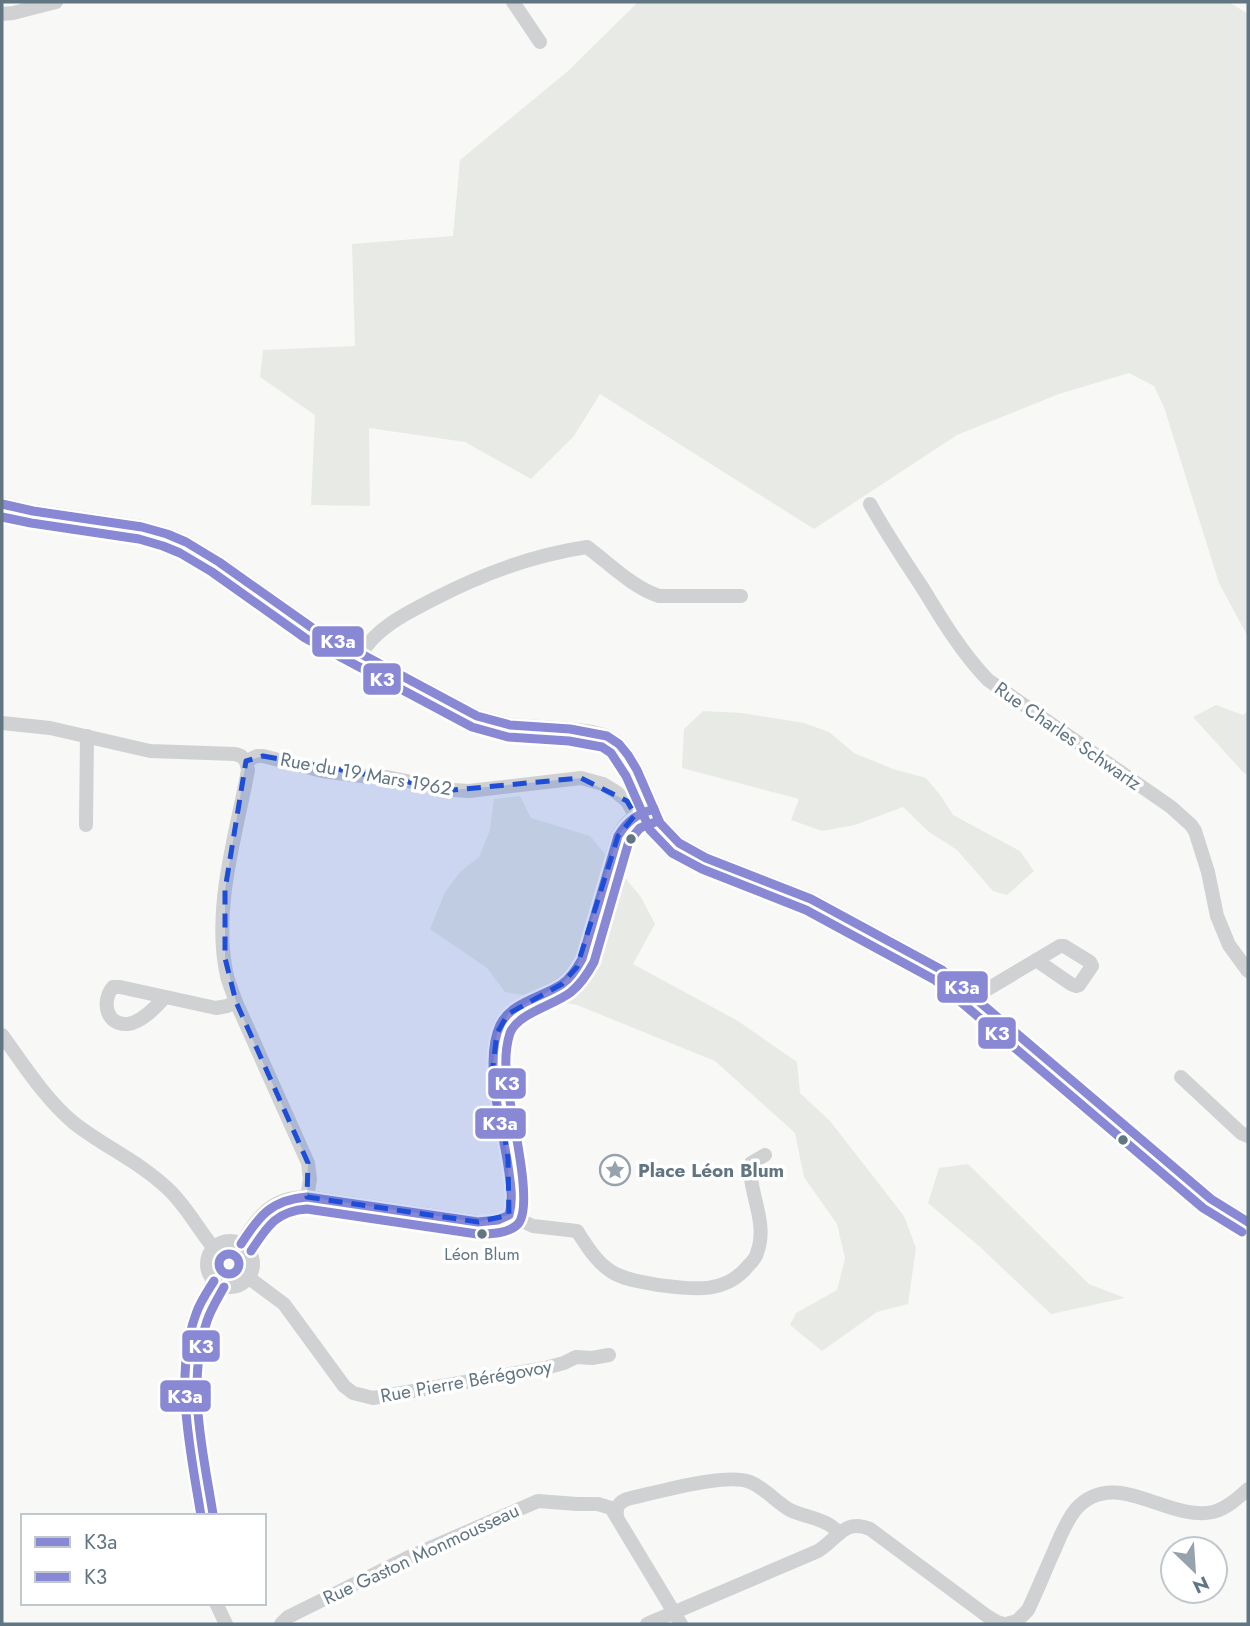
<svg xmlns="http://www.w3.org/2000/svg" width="1250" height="1626" font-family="Jost,sans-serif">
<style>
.green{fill:#e8ebe5}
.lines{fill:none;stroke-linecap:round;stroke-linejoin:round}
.minor{stroke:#d0d1d2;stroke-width:14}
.bus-1-casing{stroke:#fff;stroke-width:14}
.bus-2-casing{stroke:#fff;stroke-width:14}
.bus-1{stroke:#8888d5;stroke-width:9}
.bus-2{stroke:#8888d5;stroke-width:9}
.marked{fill:#1d4ed8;fill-opacity:0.2;stroke:#1d4ed8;stroke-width:5;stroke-dasharray:14 9;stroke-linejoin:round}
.bus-dot{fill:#617583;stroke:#fff;stroke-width:2.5}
.labels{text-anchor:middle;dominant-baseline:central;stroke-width:7;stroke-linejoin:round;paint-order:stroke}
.bus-label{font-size:17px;fill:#617583;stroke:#fff}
.street-label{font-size:19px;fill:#617583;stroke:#fff}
.poi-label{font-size:19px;font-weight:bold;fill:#617583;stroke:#fff;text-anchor:start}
.line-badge{stroke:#fff;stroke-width:2.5}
.badge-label{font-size:19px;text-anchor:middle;font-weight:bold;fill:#fff}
</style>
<rect width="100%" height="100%" fill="#f8f8f7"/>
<g class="green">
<polygon points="638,2 1229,2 1248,14 1248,637 1219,583 1164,407 1154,386 1129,373 1059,394 957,435 814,529 600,394 574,436 531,479 465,442 369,428 370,506 311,505 315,415 260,377 263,350 355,346 352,244 453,236 460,160 568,71"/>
<polygon points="1216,705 1243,715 1248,711 1248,775 1244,773 1193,717"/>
<polygon points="703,711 742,713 804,723 829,732 854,753 893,769 926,778 941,796 953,815 1020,851 1034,871 1007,895 993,891 957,850 929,832 903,807 855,825 822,831 791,820 799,799 682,768 684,729"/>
<polygon points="520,796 531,818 590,836 641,897 655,924 633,964 738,1021 797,1062 800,1093 830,1121 904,1216 916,1248 908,1304 877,1312 822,1351 790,1325 796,1313 837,1290 845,1258 837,1224 804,1177 795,1133 715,1061 577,1005 505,992 487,968 430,929 445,892 460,872 479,857 490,830 494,799"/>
<polygon points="968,1164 1089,1284 1125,1298 1051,1314 980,1247 928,1203 939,1168"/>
</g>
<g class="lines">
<g class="minor">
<polyline points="513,2 540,42"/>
<polyline points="2,14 13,13 56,2"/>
<polyline points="2,504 33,511 142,527 167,534 186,542 219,562 311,627 477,716 510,725 570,729 592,732 607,736 619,744 628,755 637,770 660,823 679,843 706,858 811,899 942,970 1163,1159 1211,1199 1248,1222"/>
<path d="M870,504c16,29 34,56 52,83 20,33 40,66 66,93l183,127 20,18 4,6 13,41 9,44 12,29 19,26"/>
<path d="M361,654c16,-27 46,-41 73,-55 48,-25 99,-44 153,-52 23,17 45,40 72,49h82"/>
<polyline points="2,723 50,728 150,751 235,754 241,756 246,761"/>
<path d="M246,761l2,9c-12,66 -36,139 -21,206 2,8 6,17 9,26l72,161 2,16 -3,18"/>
<polyline points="246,761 257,756 263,756 322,771 369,777 387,777 453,790 469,791 581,778 603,784 616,792 627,801 635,815"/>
<polyline points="86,825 87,736"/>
<path d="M165,997c-9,10 -23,25 -37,27 -22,2 -27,-23 -15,-37h7l96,21 11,-2 9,-4"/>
<polyline points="976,999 981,993 1060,946 1064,946 1090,962 1092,966 1079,985 1076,986 1071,984 1036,960"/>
<path d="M2,1035c22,30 43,64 72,88 29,23 66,39 93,65 19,17 30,40 46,59"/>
<polyline points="1181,1077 1241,1133 1248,1136"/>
<path d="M509,1215l24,11 44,5c10,15 19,31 35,41 13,8 31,10 46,13 33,4 67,10 90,-19 3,-3 8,-8 9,-13 12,-31 -10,-62 -6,-90l14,-8"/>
<circle cx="230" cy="1264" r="23"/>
<path d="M241,1244c18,-28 30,-47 66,-47l171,25c12,0 21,0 31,-7 5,-12 2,-24 1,-37 -4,-45 -28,-111 -10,-153 8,-18 45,-30 62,-41 9,-7 14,-15 20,-25l36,-123c10,-18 17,-21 36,-27"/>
<polyline points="249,1278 284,1304 344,1386 353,1393 373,1398 545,1368 564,1363 576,1357 592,1358 609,1355"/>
<path d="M201,1516c-9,-61 -26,-136 -7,-196 4,-14 12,-26 20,-39"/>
<path d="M617,1516c-1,-9 1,-13 10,-17 27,-6 99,-27 123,-17 15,6 26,20 40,28 12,6 25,7 36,13 5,2 9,6 13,10"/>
<polyline points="216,1603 226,1624"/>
<polyline points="281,1624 288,1617 407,1558 538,1501 577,1504 598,1504 611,1508 681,1624"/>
<path d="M647,1624l171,-73c20,-12 26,-33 52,-22l117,87 10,6 7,2"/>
<path d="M1006,1624l11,-3 11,-11c9,-19 17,-39 26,-59 6,-14 12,-30 22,-42 39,-43 92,13 137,3 13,-3 25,-14 35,-23"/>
</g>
<g class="bus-1-casing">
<g id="bus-1">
<polyline points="2,504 33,511 142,527 167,534 186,542 219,562 311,627 477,716 510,725 570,729 607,736 619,744 628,755 637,770 660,823 679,843 706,858 811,899 942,970 1211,1199 1248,1222"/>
<path d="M241,1244c18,-28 30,-44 66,-47l171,25 20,-2 11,-5c4,-14 2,-28 0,-42 -5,-42 -27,-110 -9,-148 11,-23 43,-28 62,-41 9,-6 15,-16 20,-25l36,-123c9,-15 19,-22 36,-27"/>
<path d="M201,1516c-10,-63 -28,-140 -5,-202 4,-12 11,-22 18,-33"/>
</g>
</g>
<g class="bus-2-casing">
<g id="bus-2">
<polyline points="2,517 31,523 139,539 163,546 180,553 212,572 305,638 472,727 508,737 569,741 602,747 611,753 626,776 650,830 672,853 702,869 806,910 935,980 1203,1208 1242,1232"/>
<path d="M251,1251c16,-24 25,-40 56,-42l170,25c13,0 31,0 41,-10 17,-19 -9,-116 -11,-143 -2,-16 -2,-32 3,-48 8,-20 45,-28 61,-41 10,-8 17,-19 23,-30l35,-121 11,-13 18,-7"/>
<circle cx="229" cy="1264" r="10"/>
<path d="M213,1514c-10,-62 -27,-131 -6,-193 4,-12 11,-23 17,-34"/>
</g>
</g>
<use href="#bus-1" class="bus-1"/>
<use href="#bus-2" class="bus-2"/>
</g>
<path class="marked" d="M263,756l190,34 128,-12 46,23 8,14 -17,21 -41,131 -15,17 -54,30 -11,19 -4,33 15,92 1,57 -31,7 -171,-25 1,-34 -72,-161 -11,-44v-68l21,-129z"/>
<defs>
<g id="sight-ring" transform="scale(1.575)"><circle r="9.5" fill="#fff" stroke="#96a3ac" stroke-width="1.5"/><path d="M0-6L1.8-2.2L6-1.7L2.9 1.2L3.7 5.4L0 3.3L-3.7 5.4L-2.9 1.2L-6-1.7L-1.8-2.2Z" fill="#96a3ac"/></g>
</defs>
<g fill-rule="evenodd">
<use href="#sight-ring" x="615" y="1170"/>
</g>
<g class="bus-dot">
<circle cx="631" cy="839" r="6"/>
<circle cx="1123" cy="1140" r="6"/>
<circle cx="482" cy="1234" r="6"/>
</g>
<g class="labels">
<g class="bus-label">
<text x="482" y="1254">Léon Blum</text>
</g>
<g class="street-label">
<text transform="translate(1068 736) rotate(35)">Rue Charles Schwartz</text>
<text transform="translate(366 774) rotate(10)">Rue du 19 Mars 1962</text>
<text transform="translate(466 1381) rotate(-10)">Rue Pierre Bérégovoy</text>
<text transform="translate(421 1554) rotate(-25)">Rue Gaston Monmousseau</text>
</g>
<g class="poi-label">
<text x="638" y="1170">Place Léon Blum</text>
</g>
</g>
<g class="line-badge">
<rect x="311" y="625" width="54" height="33" rx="7" fill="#8888d5"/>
<rect x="362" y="662" width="40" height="34" rx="7" fill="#8888d5"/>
<rect x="936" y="970" width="53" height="34" rx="7" fill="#8888d5"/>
<rect x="977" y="1016" width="40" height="34" rx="7" fill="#8888d5"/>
<rect x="487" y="1067" width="40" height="33" rx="7" fill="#8888d5"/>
<rect x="474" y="1107" width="53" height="33" rx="7" fill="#8888d5"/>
<rect x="181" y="1329" width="40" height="34" rx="7" fill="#8888d5"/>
<rect x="159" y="1379" width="53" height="34" rx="7" fill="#8888d5"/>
</g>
<g class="badge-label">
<text x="338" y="648">K3a</text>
<text x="382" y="686">K3</text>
<text x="962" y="994">K3a</text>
<text x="997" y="1040">K3</text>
<text x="507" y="1090">K3</text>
<text x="500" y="1130">K3a</text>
<text x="201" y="1353">K3</text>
<text x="185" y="1403">K3a</text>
</g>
<rect width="1250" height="1626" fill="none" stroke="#617583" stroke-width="7"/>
<rect x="21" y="1514" width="245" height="91" fill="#ffffff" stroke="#c0c8cd" stroke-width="2"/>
<rect x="35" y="1537" width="35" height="10" fill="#8888d5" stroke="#c0c8cd" stroke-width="2"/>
<text x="84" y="1549" font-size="21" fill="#617583">K3a</text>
<rect x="35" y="1572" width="35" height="10" fill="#8888d5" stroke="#c0c8cd" stroke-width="2"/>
<text x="84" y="1584" font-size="21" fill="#617583">K3</text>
<g transform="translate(1194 1570) rotate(155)"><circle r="33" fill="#ffffff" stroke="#c0c8cd" stroke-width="2"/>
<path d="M0-5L12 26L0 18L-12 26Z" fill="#96a3ac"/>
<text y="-10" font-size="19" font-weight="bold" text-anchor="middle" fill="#617583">N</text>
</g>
</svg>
